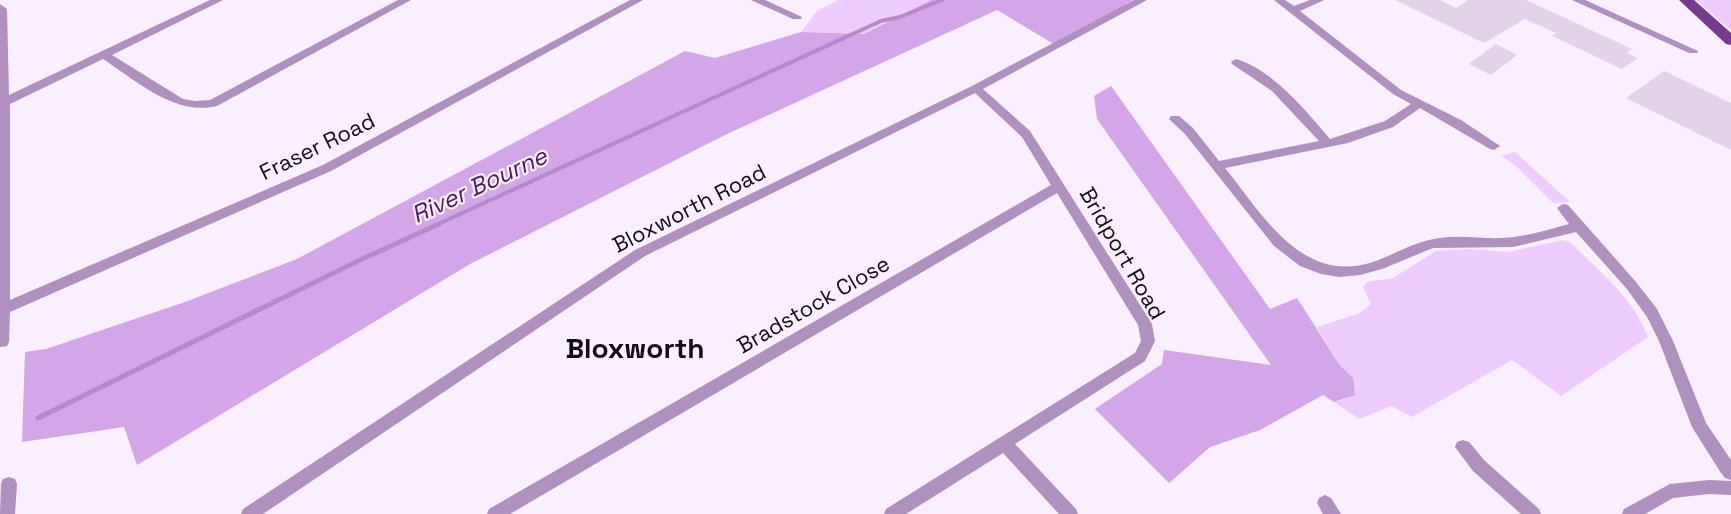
<svg xmlns="http://www.w3.org/2000/svg" width="1731" height="514" font-family="'Space Grotesk',sans-serif">
<style>
.green{fill:#ecf}
.forest{fill:#d2a6e8}
.lines{fill:none;stroke-linecap:round;stroke-linejoin:round}
.stream-far1{stroke:#b589ca;stroke-width:4}
.stream{stroke:#b589ca;stroke-width:5}
.building{fill:#e2d2ea}
.street{fill:#af90be;fill-rule:evenodd}
.primary{fill:#753b8e;fill-rule:evenodd}
.labels{text-anchor:middle;dominant-baseline:central;stroke-width:4.5;stroke-linejoin:round;paint-order:stroke}
.street-label{font-size:22px;fill:#120d15;stroke:#f9effe}
.water-label{font-size:24px;font-style:italic;fill:#4f1765;stroke:#f9effe}
.district-label{font-size:28px;font-weight:bold;fill:#120d15;stroke:#f9effe}
</style>
<rect width="100%" height="100%" fill="#f9effe"/>
<g class="green">
<polygon points="839,0 931,0 864,34 801,32 817,11"/>
<polygon points="1696,0 1731,0 1731,30"/>
<polygon points="1515,152 1570,202 1553,203 1515,165 1501,156"/>
<path d="M1563,240l7,2c30,30 63,56 78,95l-87,59 -49,-36 -100,57 -20,-11 -33,13 -25,-17 12,-3 7,-21 -14,-14 -22,-37 43,-14 11,-9 -8,-17 4,-5 26,-4 43,-27 33,-2 39,3z"/>
</g>
<g class="forest">
<polygon points="931,0 1133,0 1057,46 997,10 725,135 470,264 137,465 124,427 22,442 25,352 46,349 185,302 297,259 685,51 715,58 801,32 864,34"/>
<polygon points="1111,86 1270,309 1297,298 1339,364 1353,378 1355,395 1334,402 1323,395 1260,430 1210,447 1169,483 1095,409 1162,364 1164,350 1271,365 1097,119 1094,96"/>
</g>
<g class="lines">
<polyline class="stream-far1" points="436,225 881,21 900,17 942,0"/>
<polyline class="stream" points="38,418 358,261 439,224"/>
</g>
<g class="building">
<polygon points="1395,0 1440,0 1456,8 1468,0 1526,0 1632,49 1627,53 1638,58 1622,69 1552,36 1556,33 1525,19 1484,43"/>
<polygon points="1496,44 1517,55 1491,75 1469,64"/>
<polygon points="1664,71 1731,103 1731,150 1626,98"/>
</g>
<g class="lines">
<g class="street">
<path d="M210,0h13l-111,55 71,44 12,2 15,-1 188,-100h13l-194,106c-43,10 -80,-25 -114,-47l-93,45v196l313,-135 307,-165h13l-312,171 -321,141 -1,30 -2,4 -7,1v-343l7,5 2,86z"/>
<polygon points="751,0 765,0 802,17 801,19 793,19"/>
<polygon points="1134,0 1147,0 983,89 1030,131 1152,324 1155,341 1145,361 1015,444 1076,509 1078,514 1059,514 1003,453 906,514 884,514 886,509 1135,353 1141,341 1138,325 1057,193 510,514 487,514 489,509 1051,185 1022,137 975,93 645,256 263,514 241,514 243,509 635,250 972,86"/>
<path d="M1274,0h11l9,6 16,-6h14l-24,11 101,79 60,30 39,26 -6,4 -4,-1 -70,-41 -27,19 -45,16 -123,25c37,46 76,115 145,95 22,-7 41,-20 64,-24 23,-5 46,0 68,-1 23,-1 45,-8 67,-14l-12,-16 6,-4 5,1 68,77 21,27 16,32 33,82 25,37v20l-6,-2 -4,-5 -29,-46 -33,-86 -12,-24 -20,-28 -51,-57 -63,15 -80,1 -51,21 -22,6 -21,2 -18,-3 -21,-8 -26,-20 -89,-112 -16,-15 2,-3h8l14,12 26,33 100,-20 -47,-50 -40,-27 -1,-2 5,-3c37,11 70,52 94,80l55,-18 26,-17 -18,-10z"/>
<polygon points="1572,0 1585,0 1698,51 1697,53 1689,53"/>
<polygon points="1463,440 1469,442 1485,461 1539,509 1541,514 1521,514 1473,471 1455,447 1457,442"/>
<polygon points="9,477 15,479 17,484 15,514 0,514 1,484 3,479"/>
<polygon points="1709,480 1731,481 1731,495 1709,494 1673,498 1645,514 1622,514 1624,509 1670,484"/>
<polygon points="1325,495 1331,498 1341,514 1323,514 1317,503 1319,498"/>
</g>
<polygon class="primary" points="1679,0 1694,0 1731,33 1731,45 1726,44"/>
</g>
<g class="labels">
<g class="street-label">
<text transform="translate(317 146) rotate(-26)">Fraser Road</text>
<text transform="translate(689 208) rotate(-27)">Bloxworth Road</text>
<text transform="translate(1123 253) rotate(60)">Bridport Road</text>
<text transform="translate(813 304) rotate(-30)">Bradstock Close</text>
</g>
<g class="water-label">
<text transform="translate(479 185) rotate(-25)">River Bourne</text>
</g>
<g class="district-label">
<text x="635" y="348">Bloxworth</text>
</g>
</g>
</svg>
